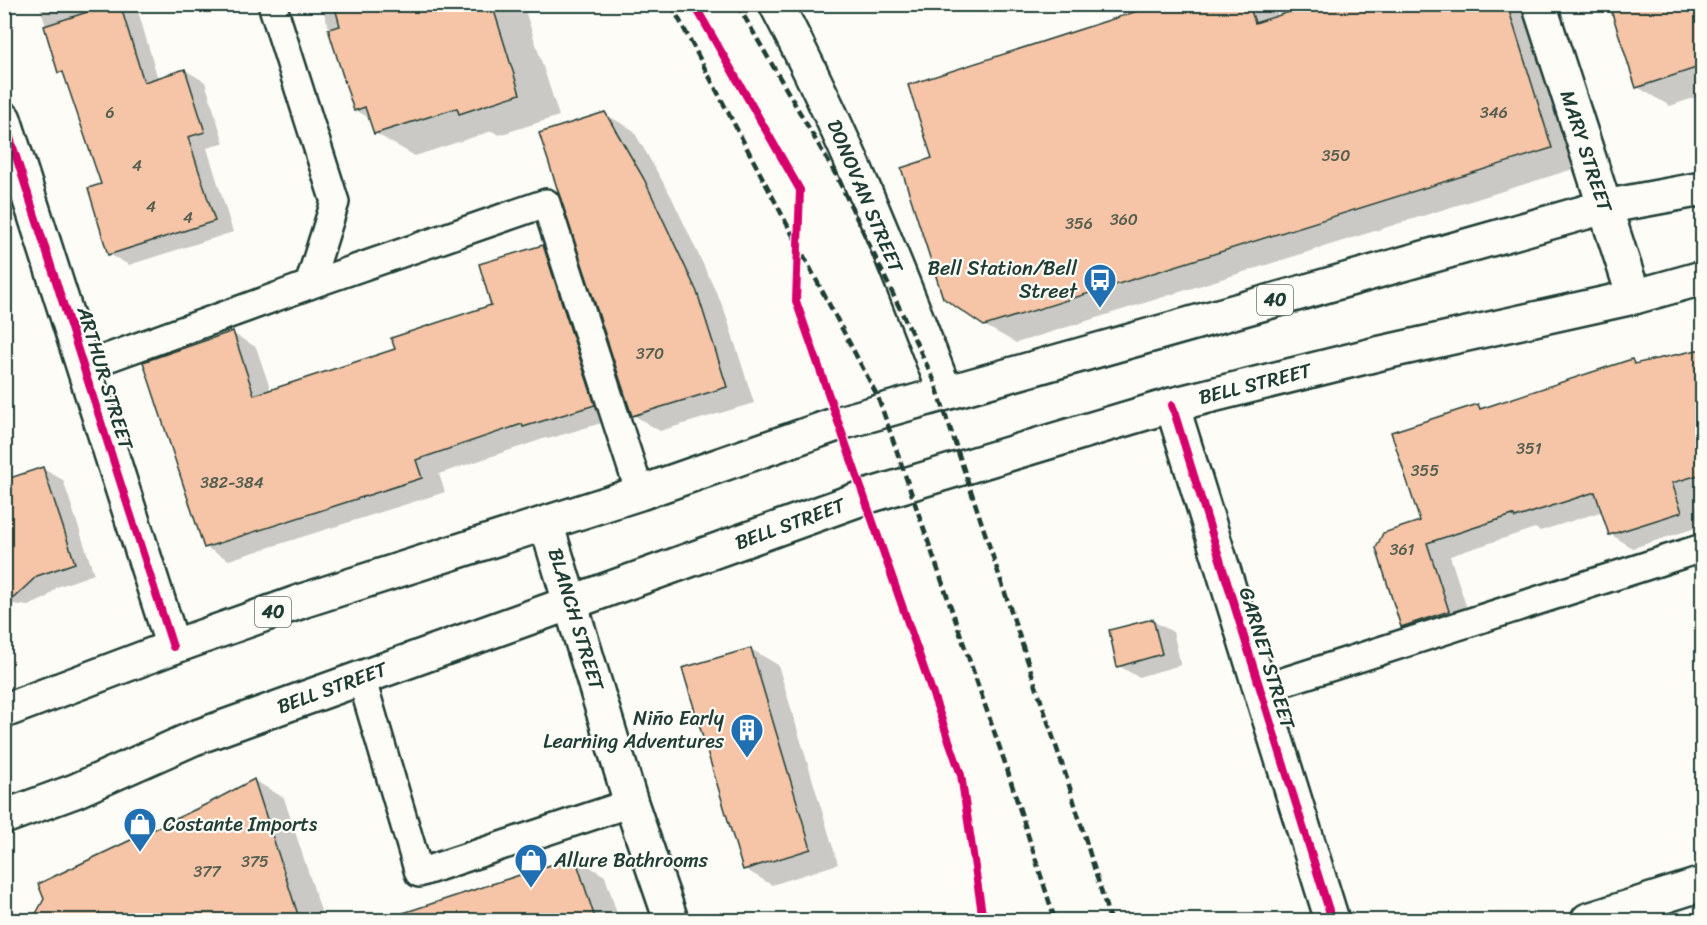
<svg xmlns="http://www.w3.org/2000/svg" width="1707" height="925" font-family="Sriracha,sans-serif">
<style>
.shadow{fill:#0003}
.building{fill:#f6c4a6;stroke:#1f3d34;stroke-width:1.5}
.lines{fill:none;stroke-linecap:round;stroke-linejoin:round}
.service-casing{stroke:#1f3d34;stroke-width:32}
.minor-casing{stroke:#1f3d34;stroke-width:38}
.trunk-casing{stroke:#1f3d34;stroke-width:38}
.service{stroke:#fdfcf7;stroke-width:27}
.minor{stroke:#fdfcf7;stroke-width:33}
.trunk{stroke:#fdfcf7;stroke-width:33}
.rail{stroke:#1f3d34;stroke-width:4.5;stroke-dasharray:9 4.5;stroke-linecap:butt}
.cycleway-casing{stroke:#fdfcf7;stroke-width:11}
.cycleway{stroke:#d6006c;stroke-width:8}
.labels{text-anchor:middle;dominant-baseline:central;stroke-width:4.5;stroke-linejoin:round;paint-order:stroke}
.number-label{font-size:16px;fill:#555f50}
.shield{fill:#fdfcf7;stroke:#62766e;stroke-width:1.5}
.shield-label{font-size:18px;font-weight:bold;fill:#1f3d34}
.street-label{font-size:20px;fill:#1f3d34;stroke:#fdfcf7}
.poi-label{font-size:20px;fill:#1f3d34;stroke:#fdfcf7;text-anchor:end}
</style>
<rect width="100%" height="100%" fill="#fdfcf7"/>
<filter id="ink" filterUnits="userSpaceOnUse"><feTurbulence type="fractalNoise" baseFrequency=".0167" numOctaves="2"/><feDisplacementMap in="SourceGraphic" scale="12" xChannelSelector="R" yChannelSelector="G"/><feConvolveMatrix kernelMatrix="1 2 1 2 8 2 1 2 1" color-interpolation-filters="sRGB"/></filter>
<g filter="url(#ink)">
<g class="shadow">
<polygon points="39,4 136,4 158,79 185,70 205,82 224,143 207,148 233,232 129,265 109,254 103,185 67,76 60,72"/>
<polygon points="321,4 523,4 559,116 499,135 492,131 415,156 375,133 370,118 355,110"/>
<polygon points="1164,4 1274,4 1278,17 1319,4 1532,4 1583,166 1016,343 984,325 934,159"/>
<polygon points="1611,4 1702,4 1702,95 1670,106 1637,87"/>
<polygon points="605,114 633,130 671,196 724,309 754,403 660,431 633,415"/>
<polygon points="543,247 567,261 618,418 548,439 546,438 439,474 445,492 229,560 205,547 232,333 256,347 271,391 397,350 493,306"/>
<polygon points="1702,350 1702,494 1695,496 1702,526 1633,548 1610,534 1603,511 1540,531 1535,528 1450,556 1472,624 1426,639 1402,626 1422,522 1478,406 1484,409 1632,361 1638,364"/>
<polygon points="43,469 63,480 94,574 57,587 46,598 28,606 4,603"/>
<polygon points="1153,621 1173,632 1181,665 1138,677 1119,666"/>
<polygon points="751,649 778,665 838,864 772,885 745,869"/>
<polygon points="254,780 284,798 324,920 34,920 211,804"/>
<polygon points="575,858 605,876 619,920 384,920"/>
</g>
<g class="building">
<polygon points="112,4 120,4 144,82 185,69 205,132 188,137 215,221 108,255 88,188 101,184 63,72 58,73 44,26"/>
<polygon points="334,4 492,4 520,94 459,114 457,108 374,134 365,107 354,111 328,29 340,26"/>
<polygon points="1159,4 1249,4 1255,23 1314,4 1507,4 1552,148 984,326 943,298 901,168 932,158 908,85"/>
<polygon points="1609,4 1702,4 1702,66 1636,88"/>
<polygon points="605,112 644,179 697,292 727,387 632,416 539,133"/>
<polygon points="543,245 595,405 523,427 522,424 416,460 422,478 204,548 143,362 233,331 254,395 395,349 391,338 491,305 479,264"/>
<polygon points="1702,349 1702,474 1672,483 1682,512 1609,535 1595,492 1515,518 1513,515 1427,543 1449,611 1401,627 1376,548 1383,533 1420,521 1391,432 1478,404 1480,409 1632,359 1634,364"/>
<polygon points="43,467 75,563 37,576 4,607 4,480"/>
<polygon points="1153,619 1162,654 1117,667 1109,630"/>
<polygon points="751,648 811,849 743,870 682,668"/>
<polygon points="254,779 300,921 32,921 44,899 38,884 211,802"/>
<polygon points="575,857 596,921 404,921 403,913"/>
</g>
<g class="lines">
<g class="service-casing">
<g id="service">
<polyline points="309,285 546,203 640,493"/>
<polyline points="85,366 309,285 335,202 272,4"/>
<polyline points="361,677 419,873 631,803"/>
<polyline points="1258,690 1702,548"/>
</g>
</g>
<g class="minor-casing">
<g id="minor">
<path d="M776,4c66,125 119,256 169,388"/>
<polyline points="1539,4 1634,297"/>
<polyline points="4,119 173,647"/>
<polyline points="1172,405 1332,920"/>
<polyline points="546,523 631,803 671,920"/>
<polyline points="1588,920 1702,884"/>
</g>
</g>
<g class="trunk-casing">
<g id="trunk">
<polyline points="4,711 173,647 305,600 640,493 840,423 1604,207 1702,189"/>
<polyline points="4,817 75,791 194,738 865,497 1172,405 1381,353 1634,297 1702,278"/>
</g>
</g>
<use href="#service" class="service"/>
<use href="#minor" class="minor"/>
<use href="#trunk" class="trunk"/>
<g class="rail">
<polyline points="671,4 878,397 1005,763 1055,920"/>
<polyline points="737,4 836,175 934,380 1069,785 1110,920"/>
</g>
<g class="cycleway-casing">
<g id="cycleway">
<polyline points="694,4 800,190 796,301 961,775 983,920"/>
<polyline points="4,119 173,647"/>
<polyline points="1172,405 1332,920"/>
</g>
</g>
<use href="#cycleway" class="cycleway"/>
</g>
</g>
<defs>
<g id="bus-pin" transform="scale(1.725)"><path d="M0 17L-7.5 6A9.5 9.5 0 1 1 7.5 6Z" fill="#1f6fb2" stroke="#fdfcf7"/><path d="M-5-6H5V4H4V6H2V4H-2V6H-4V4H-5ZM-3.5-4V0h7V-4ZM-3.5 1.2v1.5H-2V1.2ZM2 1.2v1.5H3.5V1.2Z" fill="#fff"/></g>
<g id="building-pin" transform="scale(1.725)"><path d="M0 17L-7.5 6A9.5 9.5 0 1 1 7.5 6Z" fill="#1f6fb2" stroke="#fdfcf7"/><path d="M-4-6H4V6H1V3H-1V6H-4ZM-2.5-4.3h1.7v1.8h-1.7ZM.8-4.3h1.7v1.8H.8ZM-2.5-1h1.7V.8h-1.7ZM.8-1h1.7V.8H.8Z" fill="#fff"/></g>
<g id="shop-pin" transform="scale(1.725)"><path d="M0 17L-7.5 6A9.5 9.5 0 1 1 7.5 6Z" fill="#1f6fb2" stroke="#fdfcf7"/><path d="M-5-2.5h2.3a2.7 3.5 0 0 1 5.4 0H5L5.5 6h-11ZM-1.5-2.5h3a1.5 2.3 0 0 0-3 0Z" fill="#fff"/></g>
</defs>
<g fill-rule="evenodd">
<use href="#bus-pin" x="1100" y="280"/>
<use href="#building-pin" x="747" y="730"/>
<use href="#shop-pin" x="140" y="824"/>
<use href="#shop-pin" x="531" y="860"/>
</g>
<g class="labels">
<g class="number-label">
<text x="110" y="112">6</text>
<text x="1494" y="112">346</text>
<text x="1336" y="155">350</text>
<text x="137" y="165">4</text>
<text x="151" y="206">4</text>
<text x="188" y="217">4</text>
<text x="1124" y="219">360</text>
<text x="1079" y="223">356</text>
<text x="650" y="353">370</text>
<text x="1529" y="448">351</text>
<text x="1425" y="470">355</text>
<text x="232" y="482">382-384</text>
<text x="1402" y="549">361</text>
<text x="255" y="861">375</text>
<text x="207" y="871">377</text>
</g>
<g class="shield">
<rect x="1257" y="285" width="36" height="30" rx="4.5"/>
<rect x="255" y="597" width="36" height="30" rx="4.5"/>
</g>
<g class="shield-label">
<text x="1275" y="300">40</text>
<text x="273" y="612">40</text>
</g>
<g class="street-label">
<text transform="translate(1586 151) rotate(72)">MARY STREET</text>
<text transform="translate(865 196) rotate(67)">DONOVAN STREET</text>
<text transform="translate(105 378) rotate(73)">ARTHUR STREET</text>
<text transform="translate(1255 384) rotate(-14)">BELL STREET</text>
<text transform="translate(790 524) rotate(-20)">BELL STREET</text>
<text transform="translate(576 619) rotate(73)">BLANCH STREET</text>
<text transform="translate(1267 658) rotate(73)">GARNET STREET</text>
<text transform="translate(332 688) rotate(-20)">BELL STREET</text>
</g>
<g class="poi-label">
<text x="1077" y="268">Bell Station/Bell<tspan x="1077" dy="23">Street</tspan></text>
<text x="724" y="718">Niño Early<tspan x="724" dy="23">Learning Adventures</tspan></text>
<text x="163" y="824" text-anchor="start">Costante Imports</text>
<text x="554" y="860" text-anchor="start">Allure Bathrooms</text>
</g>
</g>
<rect width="1707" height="925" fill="none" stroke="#fdfcf7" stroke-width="24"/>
<rect x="12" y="12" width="1683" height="901" fill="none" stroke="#1f3d34" stroke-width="2" filter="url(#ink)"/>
</svg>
